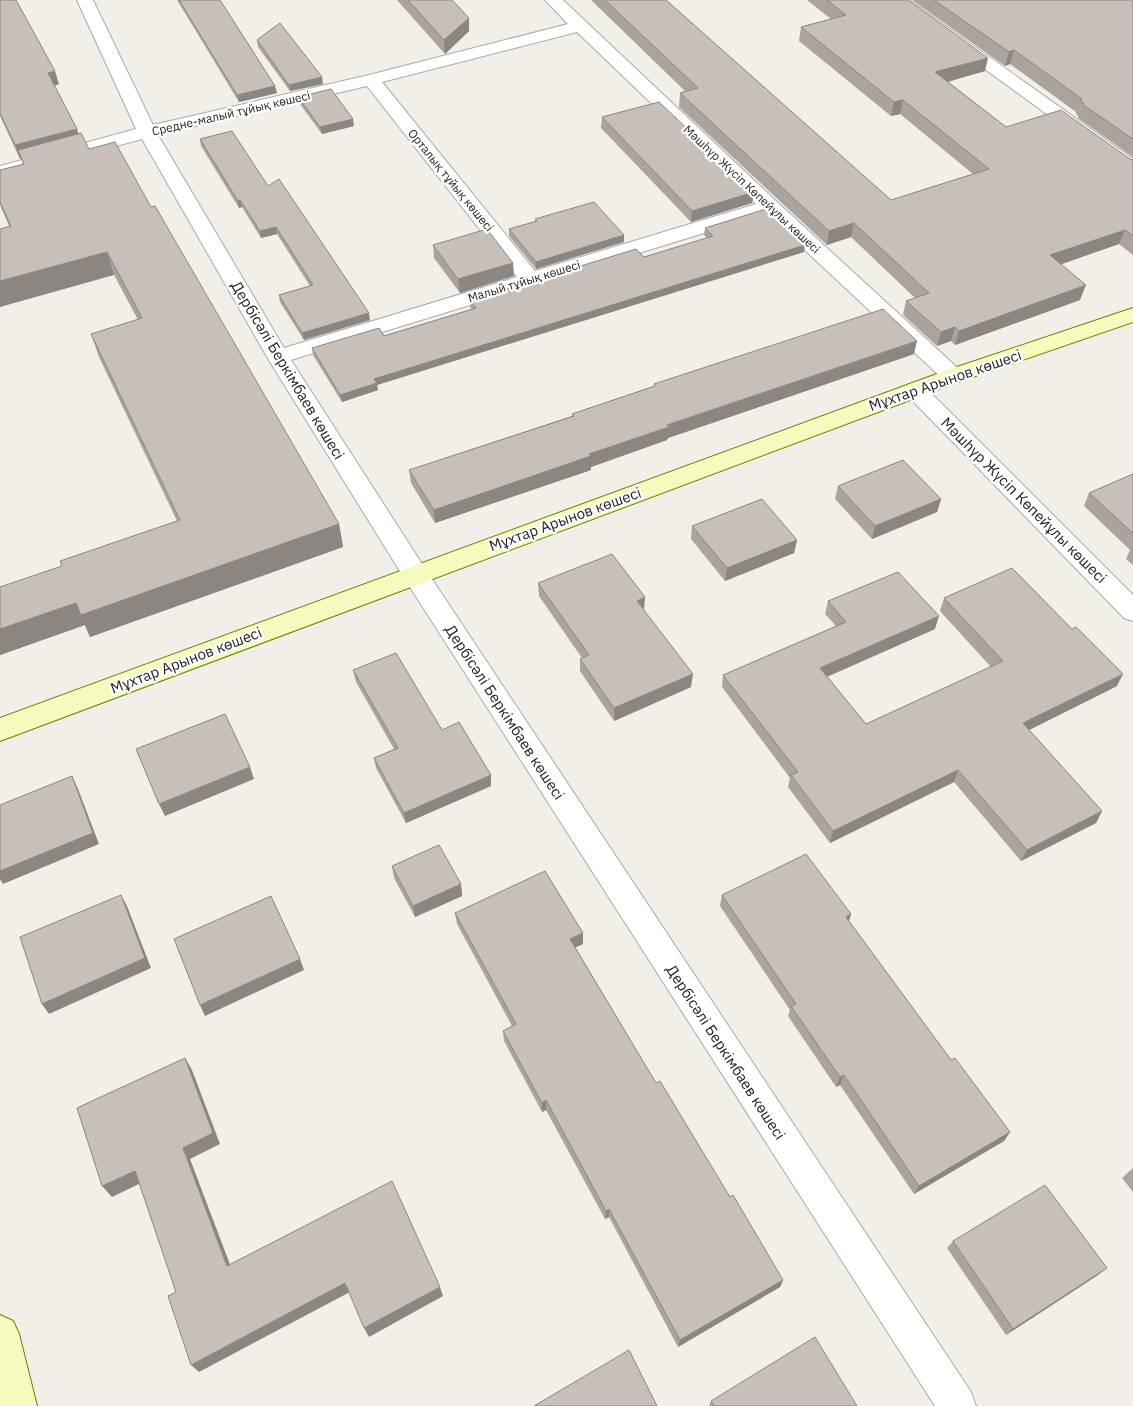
<svg xmlns="http://www.w3.org/2000/svg" width="1133" height="1406" font-family="'IBM Plex Sans',sans-serif">
<style>
.lines{fill:none;stroke-linecap:round;stroke-linejoin:round}
.minor-casing{stroke:#a9a9a9;stroke-width:2}
.secondary-casing{stroke:#707d05;stroke-width:2}
.minor{fill:#fff;fill-rule:evenodd}
.secondary{fill:#f7fabf;fill-rule:evenodd}
.wall{fill:#aba49e}
.shaded-wall{fill:#8b8681}
.building{fill:#c7bfb8;stroke:#8b8681}
.labels{text-anchor:middle;dominant-baseline:central;stroke-width:4.5;stroke-linejoin:round;paint-order:stroke}
.far-street-label{font-size:12px;fill:#222;stroke:#fff}
.street-label{font-size:15px;fill:#222;stroke:#fff}
</style>
<rect width="100%" height="100%" fill="#f2efe9"/>
<g class="lines">
<g class="minor-casing">
<g id="minor">
<path d="M77,0h16l60,125 216,-50 199,-51 -23,-24h18l214,202 184,169 3,5 -3,5 -8,2 -8,-2 -179,-167 -475,146 133,207 547,825 5,14h-41l-529,-825 -139,-224 -125,-218 -142,39v-12l136,-37zM577,32l179,172 -221,67 -153,-189zM367,86l150,191 -233,71 -126,-213z"/>
<polygon points="890,0 909,0 1133,159 1133,174 1126,172"/>
<polygon points="915,382 923,385 1133,595 1133,621 1124,618 907,395 904,390 907,385"/>
</g>
</g>
<g class="secondary-casing">
<g id="secondary">
<polygon points="1133,308 1133,322 961,381 0,741 0,718 945,371"/>
<polygon points="0,1315 13,1321 19,1334 37,1406 0,1406"/>
</g>
</g>
<use href="#minor" class="minor"/>
<use href="#secondary" class="secondary"/>
</g>
<g class="wall">
<polygon points="0,0 59,84 54,86 77,129 78,134 89,149 151,207 339,524 343,547 90,637 85,625 0,655 0,587 62,566 177,521 99,357 91,334 138,320 114,275 9,226 0,205 0,170 23,164 21,158 20,159 0,116"/>
<polygon points="177,0 220,0 275,86 277,93 239,102"/>
<polygon points="397,0 452,0 469,31 445,54"/>
<polygon points="591,0 666,0 891,200 973,174 900,114 891,116 799,41 801,27 831,19 807,0 908,0 985,71 948,82 1006,127 1133,160 1133,255 1119,244 1060,264 1080,300 955,345 951,341 937,346 903,315 906,301 915,298 851,237 827,245 679,107 680,93 685,91"/>
<polygon points="912,0 1133,0 1133,157 1078,118 1078,116 1076,114 1076,112 1010,64 1005,66"/>
<polygon points="257,40 323,84 290,91 258,47"/>
<polygon points="298,97 354,126 322,134 300,104"/>
<polygon points="602,117 754,192 752,203 691,222 601,128"/>
<polygon points="200,139 268,186 370,320 304,340 280,302 279,295 310,286 277,234 261,238 242,207 239,208 201,146"/>
<polygon points="535,219 624,235 624,242 536,269 509,236 509,229 535,222"/>
<polygon points="705,228 805,245 804,252 377,385 378,390 342,402 313,355 312,348 384,336 472,309 470,307 470,300 644,257 707,238 704,235"/>
<polygon points="433,245 514,276 460,293 434,258"/>
<polygon points="914,354 668,438 667,440 591,467 591,470 435,523 411,483 409,470 572,416 572,414 654,386 654,384"/>
<polygon points="1133,474 1133,565 1126,559 1130,550 1084,506 1089,493"/>
<polygon points="838,486 941,499 937,512 872,539 835,499"/>
<polygon points="692,526 797,540 794,553 725,581 691,539"/>
<polygon points="538,583 644,610 691,687 614,721 580,671 580,659 582,658 539,596"/>
<polygon points="944,598 1117,686 1029,730 1102,811 1096,823 1021,861 954,782 830,843 788,787 790,778 722,687 723,675 836,626 825,614 828,601 935,629 827,677 866,724 991,667 940,611"/>
<polygon points="353,670 442,730 491,775 491,786 406,823 376,768 374,758 394,749 356,682"/>
<polygon points="392,866 461,884 462,896 415,917 394,878"/>
<polygon points="722,895 851,914 849,921 951,1060 1010,1132 1004,1141 914,1194 840,1085 836,1087 788,1016 790,1010 720,906"/>
<polygon points="455,913 583,933 583,944 575,947 656,1083 783,1280 780,1287 678,1347 609,1217 605,1219 546,1110 542,1112 504,1041 503,1031 512,1026 457,924"/>
<polygon points="1133,1168 1133,1192 1122,1178"/>
<polygon points="953,1241 1098,1275 1006,1335 947,1248"/>
<polygon points="711,1401 857,1406 709,1406"/>
</g>
<g class="shaded-wall">
<polygon points="469,18 469,31 445,54 444,40"/>
<polygon points="1014,50 1010,64 1005,66 1009,52"/>
<polygon points="988,58 985,71 932,86 935,72"/>
<polygon points="55,71 59,84 52,86 48,73"/>
<polygon points="322,77 323,84 290,91 289,85"/>
<polygon points="275,86 277,93 239,102 237,95"/>
<polygon points="903,100 900,114 891,116 894,102"/>
<polygon points="353,119 354,126 322,134 320,127"/>
<polygon points="77,129 81,142 18,150 21,158 20,159 15,145"/>
<polygon points="754,192 752,203 691,222 692,211"/>
<polygon points="240,200 242,207 239,208 238,201"/>
<polygon points="854,223 851,237 827,245 829,231"/>
<polygon points="276,227 277,234 261,238 260,231"/>
<polygon points="1125,230 1119,244 1045,270 1050,255"/>
<polygon points="624,235 624,242 536,269 536,262"/>
<polygon points="805,245 804,252 377,385 378,390 342,402 340,395 374,379"/>
<polygon points="107,252 114,275 0,307 0,281"/>
<polygon points="513,263 514,276 460,293 458,279"/>
<polygon points="1086,285 1080,300 955,345 959,331"/>
<polygon points="369,313 370,320 304,340 302,333"/>
<polygon points="955,327 951,341 937,346 941,332"/>
<polygon points="917,341 914,354 668,438 667,440 591,467 591,470 435,523 434,510 667,425"/>
<polygon points="941,499 937,512 872,539 875,526"/>
<polygon points="339,524 343,547 90,637 85,625 0,655 0,629 76,603"/>
<polygon points="797,540 794,553 725,581 727,568"/>
<polygon points="645,597 644,610 637,601"/>
<polygon points="939,616 935,629 817,681 820,668"/>
<polygon points="693,674 691,687 614,721 614,708"/>
<polygon points="1123,674 1117,686 1017,736 1023,723"/>
<polygon points="250,767 254,779 165,816 159,804"/>
<polygon points="958,770 954,782 830,843 833,831"/>
<polygon points="491,775 491,786 406,823 404,813"/>
<polygon points="72,776 78,789 99,844 3,884 0,879 0,871"/>
<polygon points="1102,811 1096,823 1021,861 1027,850"/>
<polygon points="461,884 462,896 415,917 413,906"/>
<polygon points="121,895 127,906 151,968 49,1014 42,1004"/>
<polygon points="851,914 847,926 846,917"/>
<polygon points="583,933 583,944 570,950 570,939"/>
<polygon points="300,959 304,970 205,1016 200,1005"/>
<polygon points="185,1058 192,1070 220,1144 190,1159 234,1275 227,1266 183,1148"/>
<polygon points="844,1075 840,1085 836,1087 840,1077"/>
<polygon points="546,1100 546,1110 542,1112 542,1103"/>
<polygon points="1010,1132 1004,1141 914,1194 919,1186"/>
<polygon points="135,1171 143,1182 112,1197 102,1186"/>
<polygon points="609,1209 609,1217 605,1219 606,1211"/>
<polygon points="1107,1268 1098,1275 1006,1335 1013,1329"/>
<polygon points="783,1280 780,1287 678,1347 680,1340"/>
<polygon points="345,1283 350,1292 199,1372 191,1365"/>
<polygon points="440,1287 443,1296 369,1337 364,1328"/>
</g>
<g class="building">
<polygon points="0,0 16,0 55,71 48,73 77,129 15,145 0,113"/>
<polygon points="179,0 220,0 275,86 237,95"/>
<polygon points="408,0 452,0 469,18 444,40"/>
<polygon points="605,0 666,0 891,200 989,169 903,100 894,102 801,27 846,15 827,0 908,0 988,58 935,72 1006,127 1061,110 1130,159 1133,160 1133,236 1125,230 1050,255 1086,285 959,331 955,327 941,332 906,301 929,293 854,223 829,231 680,93 698,88"/>
<polygon points="934,0 1133,0 1133,139 1082,104 1084,103 1080,100 1082,99 1014,50 1009,52"/>
<polygon points="280,23 322,77 289,85 257,40"/>
<polygon points="331,89 353,119 320,127 298,97"/>
<polygon points="659,102 754,192 692,211 602,117"/>
<polygon points="232,131 268,186 279,179 369,313 302,333 279,295 313,285 276,227 260,231 240,200 238,201 200,139"/>
<polygon points="81,133 89,149 115,142 151,207 155,206 339,524 81,615 76,603 0,629 0,587 62,566 60,561 180,520 91,334 142,318 107,252 0,281 0,229 11,226 0,202 0,170 24,164 18,150"/>
<polygon points="594,202 624,235 536,262 509,229 537,221 535,219"/>
<polygon points="766,209 805,245 374,379 377,383 340,395 312,348 379,328 384,336 476,308 470,300 636,249 644,257 713,236 705,228"/>
<polygon points="487,229 513,263 458,279 433,245"/>
<polygon points="883,309 917,341 667,425 669,427 589,454 591,456 434,510 409,470 574,416 572,414 655,386 654,384"/>
<polygon points="903,460 941,499 875,526 838,486"/>
<polygon points="1133,474 1133,533 1089,493"/>
<polygon points="762,499 797,540 727,568 692,526"/>
<polygon points="612,554 645,597 637,601 693,674 614,708 580,659 589,655 538,583"/>
<polygon points="1012,568 1072,629 1076,627 1123,674 1023,723 1102,811 1027,850 958,770 833,831 791,775 798,772 723,675 846,622 828,601 898,572 939,616 820,668 866,724 1003,661 944,598"/>
<polygon points="396,653 442,730 459,722 491,775 404,813 374,758 398,748 353,670"/>
<polygon points="225,714 250,767 159,804 136,749"/>
<polygon points="72,776 93,833 0,871 0,805"/>
<polygon points="439,845 461,884 413,906 392,866"/>
<polygon points="806,854 851,914 846,917 951,1060 955,1058 1010,1132 919,1186 844,1075 840,1077 791,1006 796,1004 722,895"/>
<polygon points="545,871 583,933 570,939 656,1083 660,1081 730,1197 733,1195 783,1280 680,1340 609,1209 606,1211 546,1100 542,1103 503,1031 516,1024 455,913"/>
<polygon points="121,895 145,958 42,1004 20,937"/>
<polygon points="271,896 300,959 200,1005 174,939"/>
<polygon points="185,1058 213,1133 183,1148 227,1266 392,1181 440,1287 364,1328 345,1283 191,1365 168,1296 176,1292 135,1171 102,1186 77,1108"/>
<polygon points="1045,1185 1107,1268 1013,1329 953,1241"/>
<polygon points="815,1337 857,1406 714,1406 711,1401"/>
<polygon points="629,1350 657,1406 534,1406"/>
</g>
<g class="labels">
<g class="far-street-label">
<text transform="translate(231 113) rotate(-13)">Средне-малый тұйық көшесі</text>
<text transform="translate(451 180) rotate(51)">Орталық тұйық көшесі</text>
<text transform="translate(752 189) rotate(43)">Мәшһүр Жүсіп Көпейұлы көшесі</text>
<text transform="translate(524 281) rotate(-17)">Малый тұйық көшесі</text>
</g>
<g class="street-label">
<text transform="translate(288 370) rotate(59)">Дербісәлі Беркімбаев көшесі</text>
<text transform="translate(945 380) rotate(-19)">Мұхтар Арынов көшесі</text>
<text transform="translate(1024 500) rotate(45)">Мәшһүр Жүсіп Көпейұлы көшесі</text>
<text transform="translate(565 519) rotate(-20)">Мұхтар Арынов көшесі</text>
<text transform="translate(186 660) rotate(-21)">Мұхтар Арынов көшесі</text>
<text transform="translate(505 712) rotate(57)">Дербісәлі Беркімбаев көшесі</text>
<text transform="translate(726 1052) rotate(57)">Дербісәлі Беркімбаев көшесі</text>
</g>
</g>
</svg>
